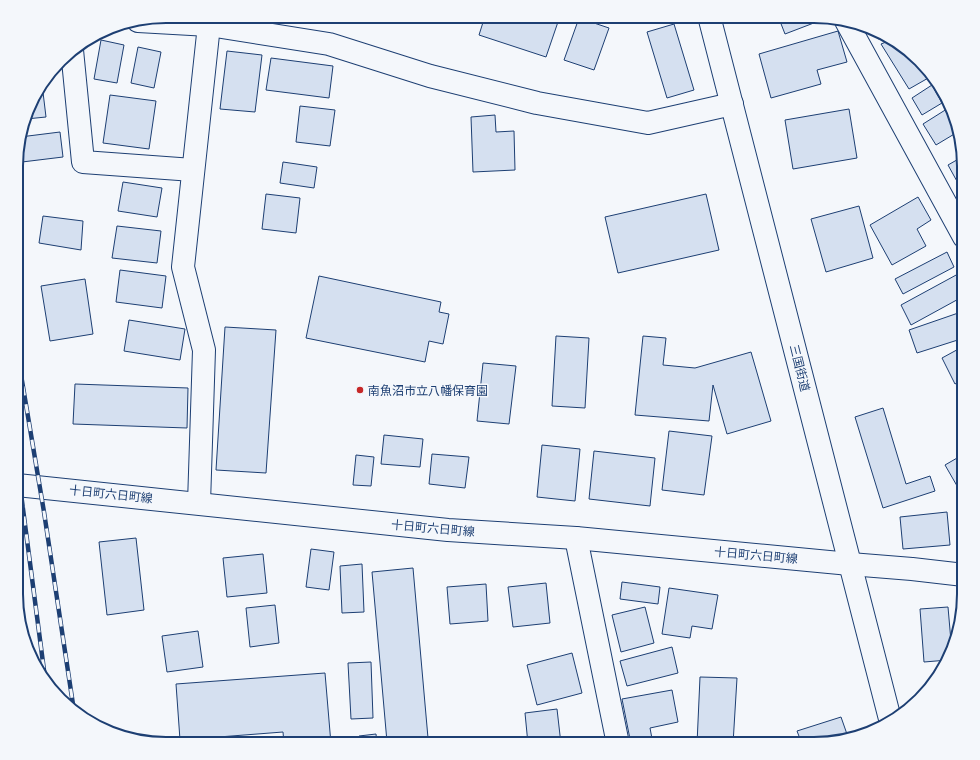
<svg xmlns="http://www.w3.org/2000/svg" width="980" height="760" font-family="Ubuntu,'Noto Sans JP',sans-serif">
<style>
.building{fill:#d5e0f0;stroke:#1d3f73}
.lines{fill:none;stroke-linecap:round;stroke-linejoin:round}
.street-casing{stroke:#1d3f73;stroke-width:24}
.primary-casing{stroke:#1d3f73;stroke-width:24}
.highway-casing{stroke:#1d3f73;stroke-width:24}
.street{stroke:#f4f7fb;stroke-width:22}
.primary{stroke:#f4f7fb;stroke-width:22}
.highway{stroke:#f4f7fb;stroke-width:22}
.rail-casing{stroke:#1d3f73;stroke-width:4.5}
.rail{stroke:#f4f7fb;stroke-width:3;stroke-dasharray:9;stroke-linecap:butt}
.poi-dot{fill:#c62828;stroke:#f4f7fb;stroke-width:1.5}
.labels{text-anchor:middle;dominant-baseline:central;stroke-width:3;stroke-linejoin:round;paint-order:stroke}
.street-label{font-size:12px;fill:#1d3f73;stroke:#f4f7fb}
.poi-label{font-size:12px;fill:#1d3f73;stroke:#f4f7fb;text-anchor:start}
.rim{fill:none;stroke:#1d3f73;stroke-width:2}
</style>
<rect width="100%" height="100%" fill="#f4f7fb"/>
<g class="building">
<polygon points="403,16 428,16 426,23"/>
<polygon points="485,16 560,16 546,57 479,35"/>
<polygon points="778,16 817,16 819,21 785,34"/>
<polygon points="579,18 609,28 594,70 564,60"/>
<polygon points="674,24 694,90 667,98 647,32"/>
<polygon points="872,28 885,36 878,39"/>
<polygon points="838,31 847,62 817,70 821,84 771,98 759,54"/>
<polygon points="101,40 124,45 117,83 94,79"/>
<polygon points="891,40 913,53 929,75 930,77 909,89 881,44"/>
<polygon points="138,47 161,52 154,88 131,83"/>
<polygon points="227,51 262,55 255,112 220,109"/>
<polygon points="271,58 333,66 329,98 266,90"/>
<polygon points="42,84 46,117 26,119 36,91"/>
<polygon points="932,85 942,103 922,115 912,98"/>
<polygon points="110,95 156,101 149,149 103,143"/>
<polygon points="300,106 335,110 330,146 296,142"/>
<polygon points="950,107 956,133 936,145 923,124"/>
<polygon points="849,109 857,158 793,169 785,120"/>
<polygon points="495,115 496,132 514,131 515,170 473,172 471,117"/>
<polygon points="60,132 63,157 22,162 19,140 20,137"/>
<polygon points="962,157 964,166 964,194 948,165"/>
<polygon points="283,162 317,167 314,188 280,183"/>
<polygon points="123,182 162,188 157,217 118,211"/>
<polygon points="266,194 300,198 296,233 262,229"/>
<polygon points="706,194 719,250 618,273 605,217"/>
<polygon points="918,197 931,220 917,229 926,246 892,265 870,225"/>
<polygon points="859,206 873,258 826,272 811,219"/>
<polygon points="43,216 83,221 81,250 39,243"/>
<polygon points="117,226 161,231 157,263 112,258"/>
<polygon points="947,252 954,267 903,294 895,279"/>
<polygon points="120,270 166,276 162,308 116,302"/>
<polygon points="958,274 964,285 964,296 911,325 901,305"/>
<polygon points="319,276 441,302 439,312 449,314 443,344 429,341 425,362 306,338"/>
<polygon points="85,279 93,334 50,341 41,286"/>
<polygon points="964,311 964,338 917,353 909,330"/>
<polygon points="129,320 185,329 180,360 124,351"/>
<polygon points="225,327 276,330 266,473 216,470"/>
<polygon points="556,336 589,338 585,408 552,406"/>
<polygon points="643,336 666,338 663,365 695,368 751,352 771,421 727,434 713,385 709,421 635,415"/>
<polygon points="964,346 964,379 955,384 942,358"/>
<polygon points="483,363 516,366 509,424 477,421"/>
<polygon points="75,384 188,388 187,428 73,424"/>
<polygon points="883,408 906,484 930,476 935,491 883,508 855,417"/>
<polygon points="669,431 712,436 704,495 662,490"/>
<polygon points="384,435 423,439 420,467 381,464"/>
<polygon points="542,445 580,449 575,501 537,497"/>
<polygon points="594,451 655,458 650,506 589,499"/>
<polygon points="432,454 469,457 465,488 429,484"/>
<polygon points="964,454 964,498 945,465"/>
<polygon points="356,455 374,457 371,486 353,485"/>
<polygon points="947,512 950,545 903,549 900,517"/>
<polygon points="136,538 144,610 107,615 99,542"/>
<polygon points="311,549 334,552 329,590 306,587"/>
<polygon points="263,554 267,593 227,597 223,558"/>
<polygon points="362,564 364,612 342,613 340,566"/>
<polygon points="413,568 428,738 387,742 372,572"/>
<polygon points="622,582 660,587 658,604 620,599"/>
<polygon points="546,583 550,623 513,627 508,587"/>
<polygon points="486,584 488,621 450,624 447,587"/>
<polygon points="669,588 718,595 712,629 692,626 690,638 662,634"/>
<polygon points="275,605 279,643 250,647 246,608"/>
<polygon points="645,607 654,643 621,652 612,615"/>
<polygon points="948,607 952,653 948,660 924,662 920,609"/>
<polygon points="198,631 203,667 167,672 162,636"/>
<polygon points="672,647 678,673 627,686 620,661"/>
<polygon points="572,653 582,693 537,705 527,665"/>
<polygon points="371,662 373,718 351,719 348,663"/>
<polygon points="325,673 331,744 284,744 283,732 180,740 176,684"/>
<polygon points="700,677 737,678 733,744 697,744"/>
<polygon points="672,690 678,722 650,728 653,744 631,744 622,699"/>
<polygon points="557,709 561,744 528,744 525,713"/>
<polygon points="841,717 848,737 814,744 802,744 797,731"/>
<polygon points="376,734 377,744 360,744 359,736"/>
</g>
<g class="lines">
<g class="street-casing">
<g id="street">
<polyline points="138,21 209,25 329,44 430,76 537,103 648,123 732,104"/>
<polyline points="846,21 964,237"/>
<polyline points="72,50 83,162 193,170"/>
<polyline points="199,503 204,350 183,267 209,25 208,16"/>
<polyline points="576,538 618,744"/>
<polyline points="850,564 912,569 964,575"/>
</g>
</g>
<g class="primary-casing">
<polyline id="primary" points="17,485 448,530 576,538 850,564"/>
</g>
<g class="highway-casing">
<polyline id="highway" points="709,16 890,719"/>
</g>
<use href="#street" class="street"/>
<use href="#primary" class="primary"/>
<use href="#highway" class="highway"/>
<g class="rail-casing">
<g id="rail">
<polyline points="17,351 44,512 74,711"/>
<polyline points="17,463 45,678"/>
</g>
</g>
<use href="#rail" class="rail"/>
</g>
<circle class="poi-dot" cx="360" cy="390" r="4"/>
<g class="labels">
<g class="street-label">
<text transform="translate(800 368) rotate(76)">三国街道</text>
<text transform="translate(111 494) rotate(6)">十日町六日町線</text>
<text transform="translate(433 528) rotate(5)">十日町六日町線</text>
<text transform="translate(756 555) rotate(5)">十日町六日町線</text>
</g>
<g class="poi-label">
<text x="368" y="390">南魚沼市立八幡保育園</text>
</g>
</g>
<path d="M0 0H980V760H0ZM166 23H814A143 143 0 0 1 957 166V594A143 143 0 0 1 814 737H166A143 143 0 0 1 23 594V166A143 143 0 0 1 166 23Z" fill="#f4f7fb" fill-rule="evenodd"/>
<path class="rim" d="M166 23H814A143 143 0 0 1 957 166V594A143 143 0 0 1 814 737H166A143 143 0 0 1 23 594V166A143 143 0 0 1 166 23Z"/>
</svg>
